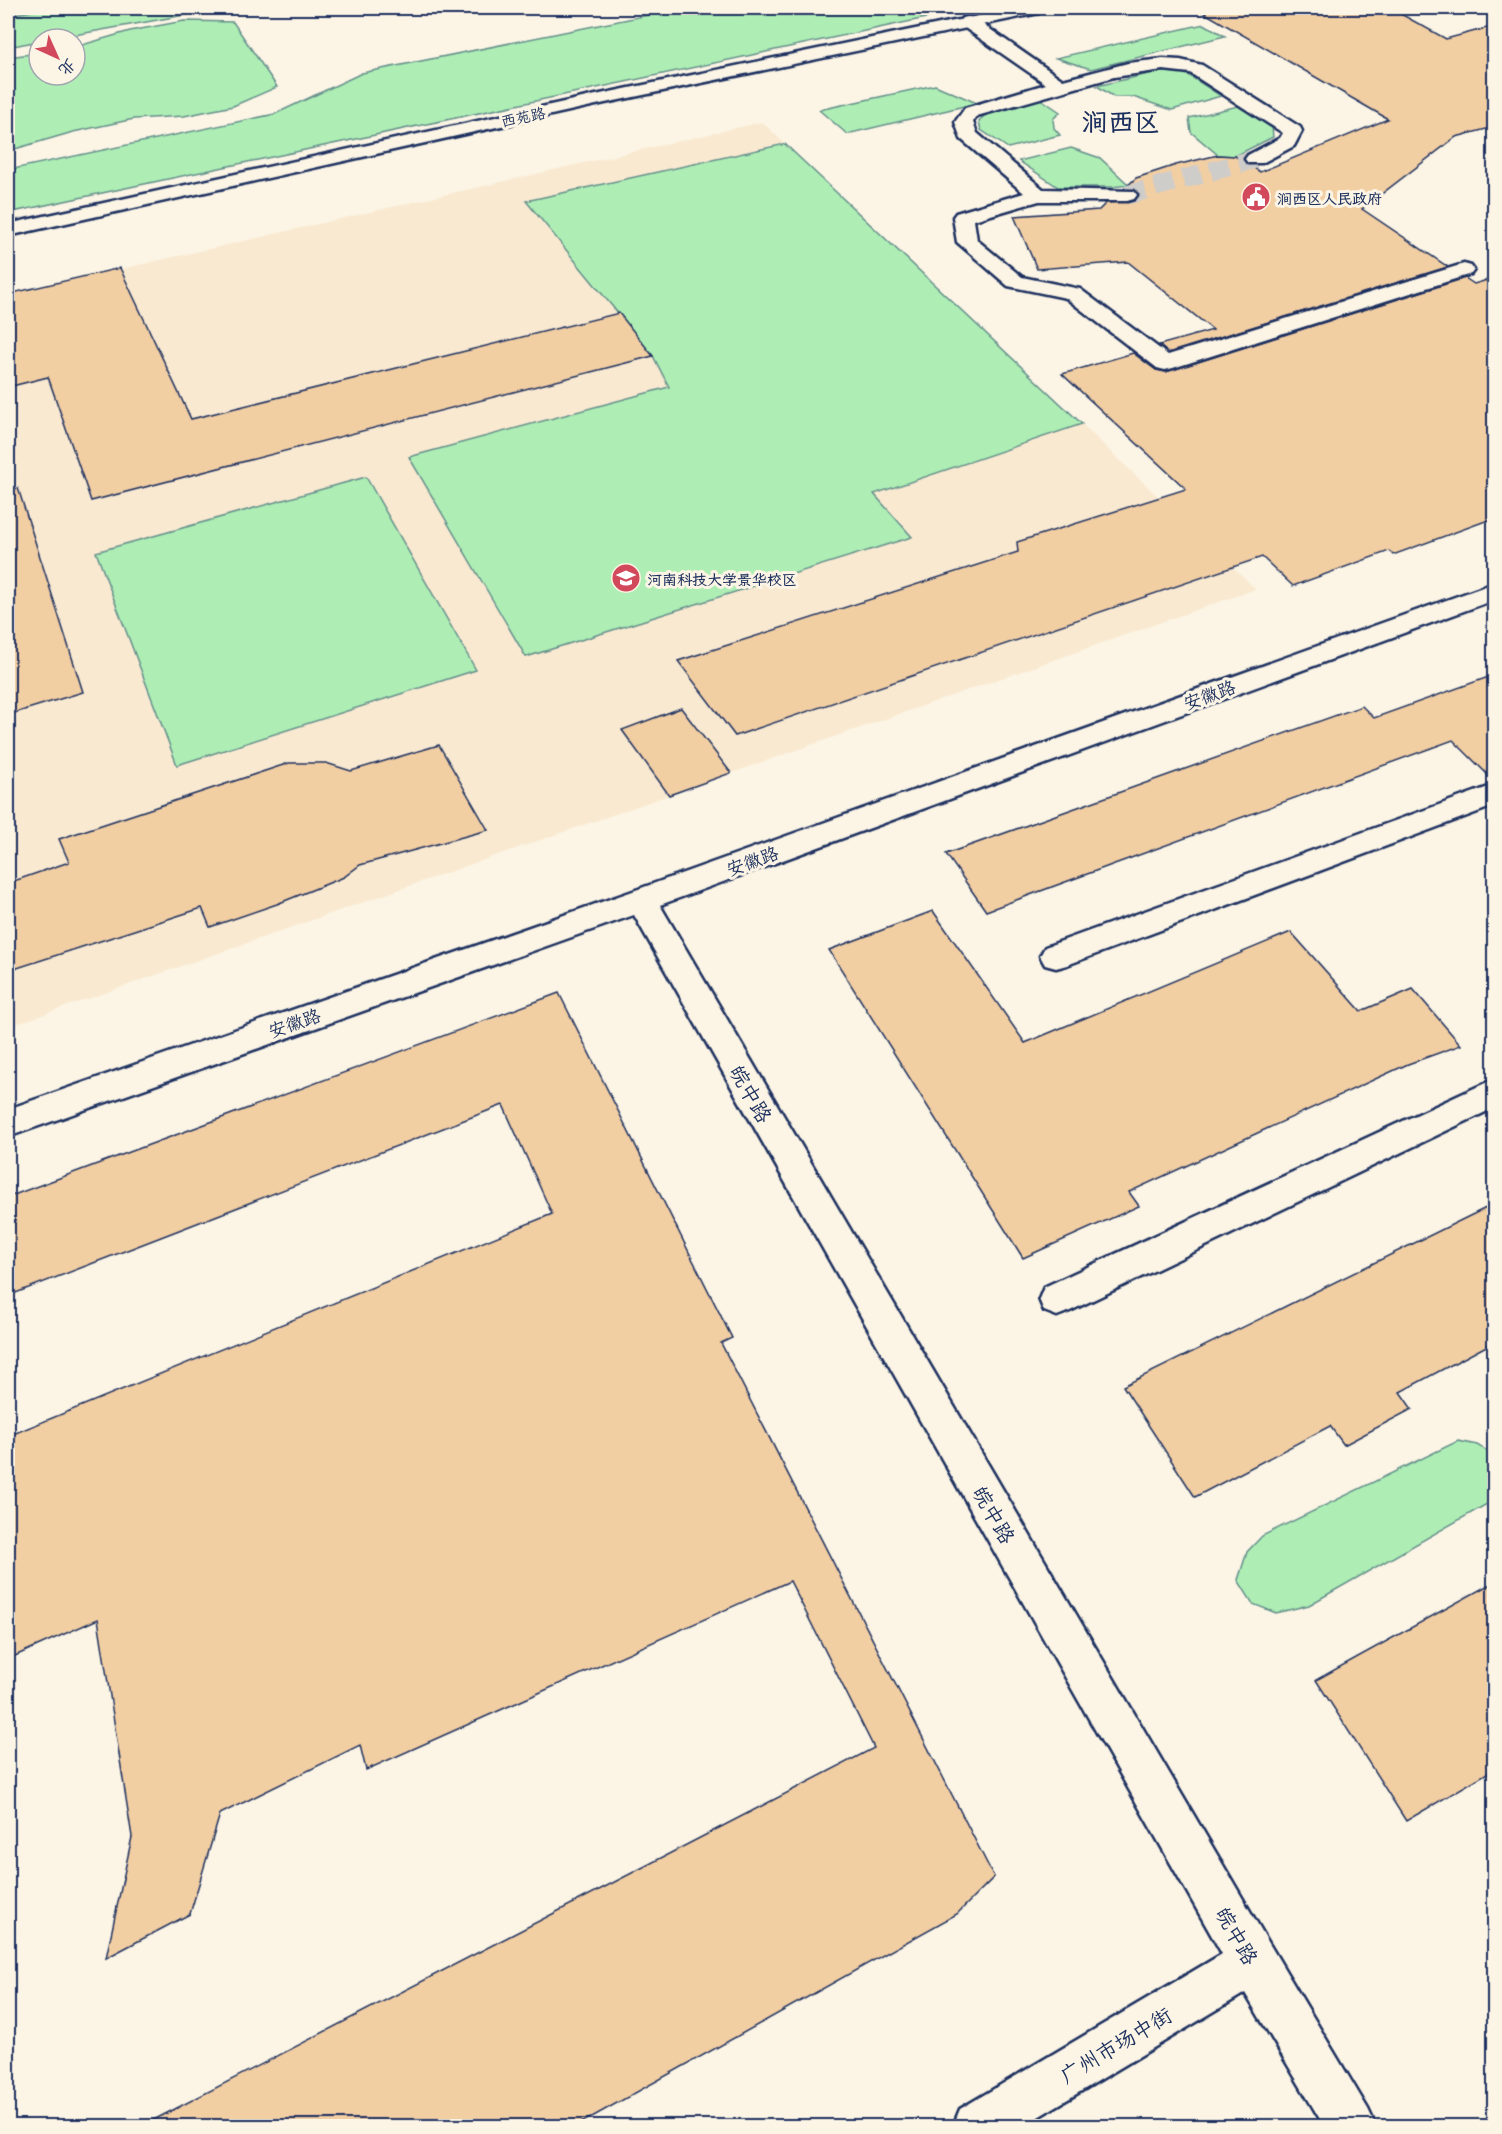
<svg xmlns="http://www.w3.org/2000/svg" width="1502" height="2134" font-family="'Playpen Sans','LXGW WenKai TC',sans-serif">
<style>
.built{fill:#f9e9d1}
.green{fill:#aeeeb5;stroke:#648e8a;stroke-width:1.5}
.building{fill:#f2cea3;stroke:#1b2f5e;stroke-width:1.5}
.lines{fill:none;stroke-linecap:round;stroke-linejoin:round}
.minor-tunnel{stroke:#cfcdca;stroke-width:19;stroke-dasharray:19 10;stroke-linecap:butt}
.minor-casing{stroke:#1b2f5e;stroke-width:5}
.major-casing{stroke:#1b2f5e;stroke-width:5}
.minor{fill:#fcf5e5;fill-rule:evenodd}
.major{fill:#fcf5e5;fill-rule:evenodd}
.labels{text-anchor:middle;dominant-baseline:central;stroke-width:6;stroke-linejoin:round;paint-order:stroke}
.far-street-label{font-size:15px;fill:#1b2f5e;stroke:#fcf5e5}
.far-poi-label{font-size:15px;font-weight:bold;fill:#1b2f5e;stroke:#fcf5e5;text-anchor:start}
.street-label{font-size:18px;fill:#1b2f5e;stroke:#fcf5e5}
.near-street-label{font-size:21px;fill:#1b2f5e;stroke:#fcf5e5}
.far-town-label{font-size:26px;font-weight:bold;fill:#1b2f5e;stroke:#fcf5e5}
</style>
<rect width="100%" height="100%" fill="#fcf5e5"/>
<filter id="ink" filterUnits="userSpaceOnUse"><feTurbulence type="fractalNoise" baseFrequency=".0167" numOctaves="2"/><feDisplacementMap in="SourceGraphic" scale="12" xChannelSelector="R" yChannelSelector="G"/><feConvolveMatrix kernelMatrix="1 2 1 2 8 2 1 2 1" color-interpolation-filters="sRGB"/></filter>
<g filter="url(#ink)">
<polygon class="built" points="762,122 1256,589 8,1027 8,295"/>
<g class="green">
<polygon points="50,8 224,8 52,39 39,39 39,41 8,47 8,15"/>
<polygon points="683,8 973,8 8,213 8,170 275,114 362,73"/>
<polygon points="184,21 233,22 277,87 233,106 184,116 134,119 73,132 8,151 8,57 39,53 39,75 75,75 75,47 130,31"/>
<polygon points="1204,24 1225,36 1091,69 1056,58"/>
<polygon points="1177,71 1190,76 1221,96 1172,110 1133,97 1114,97 1097,86 1157,72"/>
<polygon points="935,85 977,103 847,134 819,110"/>
<polygon points="1041,99 1060,112 1053,119 1054,128 1060,135 1008,148 981,130 979,122 985,114"/>
<polygon points="1238,106 1272,127 1273,137 1235,156 1218,155 1191,132 1189,118"/>
<polygon points="785,144 1082,424 874,494 912,537 526,657 409,457 669,387 653,356 526,201"/>
<polygon points="1071,148 1100,158 1129,185 1112,187 1058,187 1019,161"/>
<polygon points="366,477 476,670 177,765 96,552"/>
<polygon points="1458,1441 1477,1445 1494,1455 1494,1500 1309,1605 1276,1613 1253,1604 1238,1580 1247,1552 1262,1536"/>
</g>
<g class="building">
<polygon points="1196,8 1390,8 1446,39 1494,26 1494,127 1456,137 1362,209 1448,267 1168,353 1159,345 1213,330 1128,262 1037,269 1014,216 1099,210 1106,203 1135,201 1139,195 1136,190 1124,189 1136,178 1176,165 1218,155 1235,156 1260,172 1388,119"/>
<polygon points="120,268 191,419 619,313 653,356 91,501 48,377 8,387 8,294"/>
<polygon points="1465,278 1474,284 1494,278 1494,518 1393,555 1389,551 1293,586 1262,557 735,736 678,661 1018,552 1017,542 1186,489 1062,374 1133,353 1156,370 1166,372"/>
<polygon points="18,488 83,692 8,715 8,490"/>
<polygon points="1494,675 1494,781 1453,740 986,911 946,854 1362,706 1374,718"/>
<polygon points="681,708 731,773 669,795 622,730"/>
<polygon points="439,745 488,830 360,865 344,877 277,904 210,927 202,908 8,971 8,883 69,862 59,839 289,763 326,763 351,771"/>
<polygon points="933,911 1025,1043 1291,932 1361,1011 1413,989 1461,1045 1408,1064 1129,1192 1139,1206 1023,1258 829,950"/>
<polygon points="559,993 732,1338 721,1343 994,1877 957,1914 574,2127 140,2127 874,1748 790,1581 366,1770 360,1745 220,1814 190,1914 106,1958 132,1837 98,1619 8,1659 8,1436 552,1214 503,1105 8,1296 8,1197"/>
<polygon points="1494,1204 1494,1342 1400,1392 1412,1409 1344,1445 1330,1426 1195,1497 1123,1386"/>
<polygon points="1494,1582 1494,1769 1406,1821 1316,1680"/>
</g>
<g class="lines">
<polyline class="minor-tunnel" points="1127,195 1255,159"/>
<g class="minor-casing">
<g id="minor">
<polygon points="968,17 974,18 1063,80 1128,63 1163,59 1180,60 1202,65 1300,127 1302,131 1294,146 1262,163 1248,163 1245,159 1248,155 1280,138 1283,133 1190,73 1163,70 1114,77 977,116 973,122 977,133 1043,189 1134,191 1137,195 1134,199 1127,201 1039,201 974,220 977,240 1022,277 1080,289 1168,355 1457,266 1464,264 1471,266 1474,270 1471,274 1173,368 1165,370 1157,368 1066,298 1008,286 957,242 953,217 956,213 1024,193 961,139 955,122 965,108 1046,84 962,26 960,22 962,18"/>
<polygon points="1494,583 1494,600 660,905 1270,1945 1368,2109 1376,2126 1324,2126 1245,1993 1023,2126 953,2126 960,2109 1222,1954 634,915 8,1137 8,1109 630,892"/>
<polygon points="1494,785 1494,806 1067,965 1056,968 1045,965 1040,956 1045,947"/>
<polygon points="1494,1079 1494,1108 1070,1311 1057,1316 1044,1311 1039,1299 1044,1287"/>
</g>
</g>
<g class="major-casing">
<polygon id="major" points="1017,8 1047,8 1039,13 605,103 8,236 8,224 605,93"/>
</g>
<use href="#minor" class="minor"/>
<use href="#major" class="major"/>
</g>
</g>
<defs>
<g id="civic-disc" transform="scale(1.5)"><circle r="9.5" fill="#d1495b" stroke="#fcf5e5"/><path d="M-.6-6.5H3V-4.5H.6V-3L4-1V1h2V6H-6V1h2V-1L-.6-3ZM-1.2 2.5V6h2.4V2.5Z" fill="#fff"/></g>
<g id="university-disc" transform="scale(1.5)"><circle r="9.5" fill="#d1495b" stroke="#fcf5e5"/><path d="M0-5L7-2L0 1L-7-2ZM-4 1L0 2.5L4 1V4Q0 6-4 4Z" fill="#fff"/></g>
</defs>
<g fill-rule="evenodd">
<use href="#civic-disc" x="1256" y="197"/>
<use href="#university-disc" x="626" y="578"/>
</g>
<g class="labels">
<g class="far-street-label">
<text transform="translate(523 116) rotate(-12)">西苑路</text>
</g>
<g class="far-poi-label">
<text x="1277" y="197">涧西区人民政府</text>
<text x="647" y="578">河南科技大学景华校区</text>
</g>
<g class="street-label">
<text transform="translate(1209 694) rotate(-20)">安徽路</text>
<text transform="translate(752 860) rotate(-20)">安徽路</text>
<text transform="translate(294 1022) rotate(-19)">安徽路</text>
</g>
<g class="near-street-label">
<text transform="translate(752 1093) rotate(60)">皖中路</text>
<text transform="translate(995 1514) rotate(60)">皖中路</text>
<text transform="translate(1238 1935) rotate(60)">皖中路</text>
<text transform="translate(1115 2044) rotate(-31)">广州市场中街</text>
</g>
<g class="far-town-label">
<text x="1121" y="120">涧西区</text>
</g>
</g>
<rect width="1502" height="2134" fill="none" stroke="#fcf5e5" stroke-width="30"/>
<rect x="15" y="15" width="1472" height="2104" fill="none" stroke="#1b2f5e" stroke-width="2" filter="url(#ink)"/>
<g transform="translate(57 57) rotate(135)"><circle r="28" fill="#fcf5e5" stroke="#a2a6af" stroke-width="1.5"/>
<path d="M0-4.5L10 22L0 15L-10 22Z" fill="#d1495b"/>
<text y="-9" font-size="16" font-weight="bold" text-anchor="middle" fill="#1b2f5e">北</text>
</g>
</svg>
